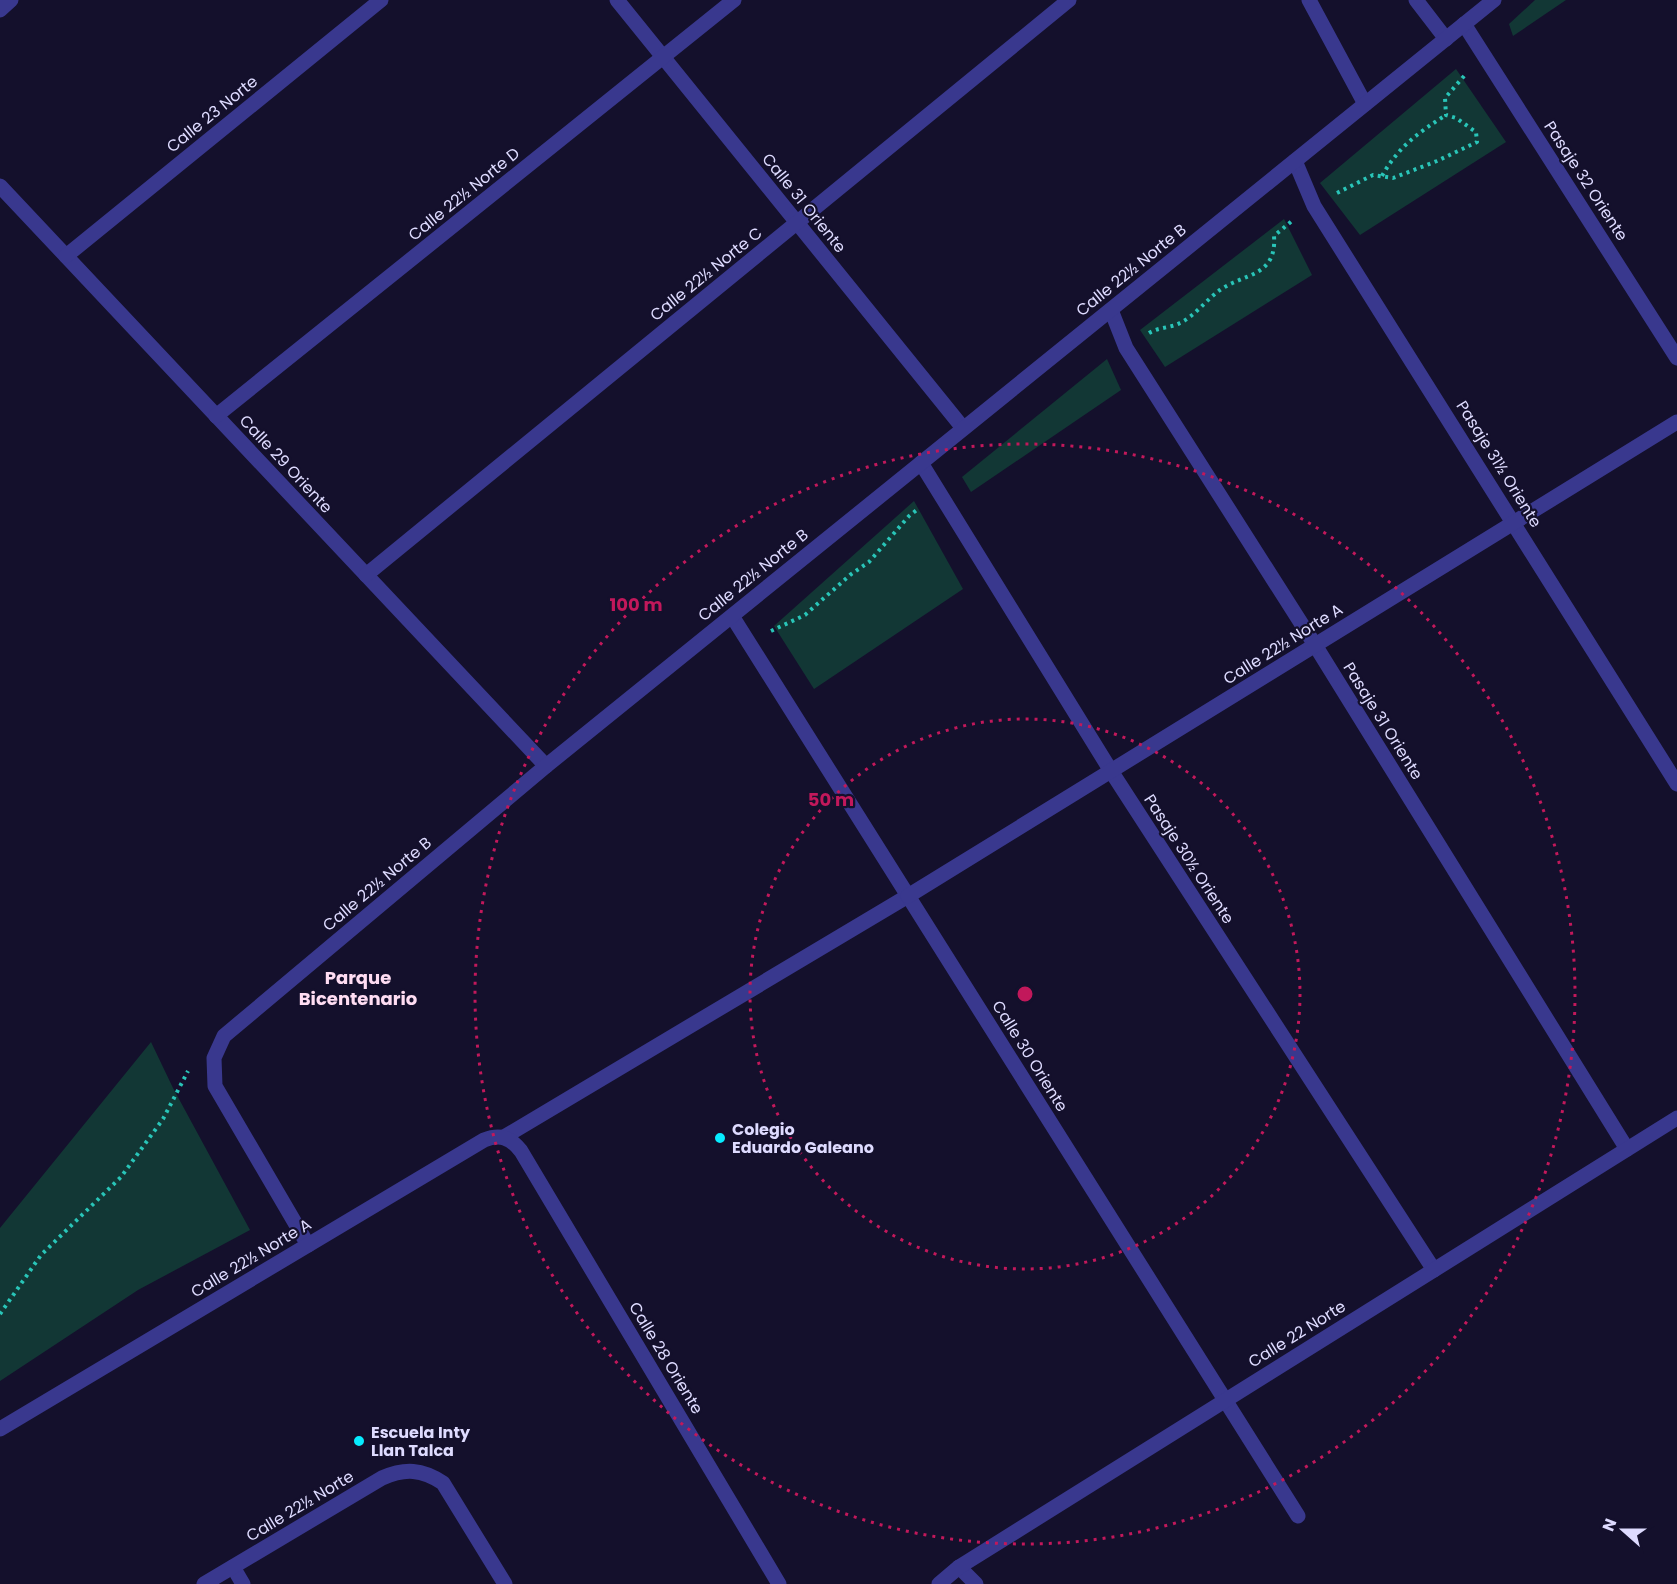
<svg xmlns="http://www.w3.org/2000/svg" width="1677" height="1584" font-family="Poppins,sans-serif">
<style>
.green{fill:#123735}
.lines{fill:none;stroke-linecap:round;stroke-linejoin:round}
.path{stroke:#29c5b8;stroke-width:4;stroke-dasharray:3 4.5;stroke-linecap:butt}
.service{stroke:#39388e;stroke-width:15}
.minor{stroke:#39388e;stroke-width:15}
.tertiary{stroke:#39388e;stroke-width:15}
.ring{fill:none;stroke:#c2185b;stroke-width:3;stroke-dasharray:3 6}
.poi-dot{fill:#07ecff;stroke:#14102c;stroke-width:2}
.labels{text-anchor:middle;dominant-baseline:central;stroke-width:4.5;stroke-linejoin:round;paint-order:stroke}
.street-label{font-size:16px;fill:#dedbff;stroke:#14102c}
.poi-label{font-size:16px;font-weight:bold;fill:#dedbff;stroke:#14102c;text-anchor:start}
.neighbourhood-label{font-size:18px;font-weight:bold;fill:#ffddf3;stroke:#14102c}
.centre{fill:#c2185b;stroke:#14102c;stroke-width:3}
.ring-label{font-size:18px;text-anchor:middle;font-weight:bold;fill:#c2185b;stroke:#14102c;stroke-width:4.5;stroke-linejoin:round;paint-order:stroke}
</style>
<rect width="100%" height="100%" fill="#14102c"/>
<g class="green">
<polygon points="1535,0 1566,0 1513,36 1509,24"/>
<polygon points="1456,69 1506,142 1360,235 1320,183"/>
<polygon points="1284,219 1312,275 1165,367 1140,330"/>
<polygon points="1107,359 1121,390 971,492 962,477"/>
<polygon points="914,501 963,589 814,689 774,626"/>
<polygon points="151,1042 173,1088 250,1230 138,1290 0,1381 0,1228"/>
</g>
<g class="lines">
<g class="path">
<path d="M1382,176c16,-29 37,-44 64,-61"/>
<polyline points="1337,193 1373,175 1393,178 1437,161 1477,142 1476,132 1456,118 1446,115 1445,98 1465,75"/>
<path d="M1149,333c10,-6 22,-5 31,-10 15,-7 27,-24 40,-33 24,-17 57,-13 54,-54l19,-16"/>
<polyline points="771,631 805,615 850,575 869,562 909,516 918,509"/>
<polyline points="0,1314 41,1255 121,1177 163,1119 188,1071"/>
</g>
<g class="service">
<polyline points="1416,0 1446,39"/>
<polyline points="504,1137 908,896"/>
</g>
<g class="minor">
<polyline points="617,0 963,428"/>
<polyline points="1309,0 1365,104"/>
<polyline points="0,10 11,0"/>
<polyline points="1464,24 1677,358"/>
<polyline points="1295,161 1314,206 1677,784"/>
<polyline points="0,186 546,766"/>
<polyline points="66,256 381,0"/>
<polyline points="1111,310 1126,348 1315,645 1627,1149"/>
<polyline points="216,416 734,0"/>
<polyline points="921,463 1111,771 1434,1270"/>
<polyline points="366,575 1069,0"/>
<polyline points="732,616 1298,1516"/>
<polyline points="908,896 1677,422"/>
<polyline points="308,1245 215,1086 214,1058 224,1036 546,766 1494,0"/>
<path d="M0,1429l484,-289c16,-6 26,-3 37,11l258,433"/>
<polyline points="233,1567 243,1584"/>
<polyline points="959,1567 976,1584"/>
<path d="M204,1584l178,-106c23,-10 40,-9 61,5l62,101"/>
</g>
<polyline class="tertiary" points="939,1584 959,1567 1677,1118"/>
</g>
<g class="ring">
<circle cx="1025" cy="994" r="275"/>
<circle cx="1025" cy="994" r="550"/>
</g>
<g class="poi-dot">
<circle cx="720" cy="1138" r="6"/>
<circle cx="359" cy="1441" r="6"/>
</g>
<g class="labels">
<g class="street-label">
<text transform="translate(212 114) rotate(-39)">Calle 23 Norte</text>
<text transform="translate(1586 181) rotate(57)">Pasaje 32 Oriente</text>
<text transform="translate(464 194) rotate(-39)">Calle 22½ Norte D</text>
<text transform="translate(804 203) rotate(51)">Calle 31 Oriente</text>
<text transform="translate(1131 270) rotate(-39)">Calle 22½ Norte B</text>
<text transform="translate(706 274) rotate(-39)">Calle 22½ Norte C</text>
<text transform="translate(286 464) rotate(47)">Calle 29 Oriente</text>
<text transform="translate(1499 464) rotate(58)">Pasaje 31½ Oriente</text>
<text transform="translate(753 575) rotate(-39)">Calle 22½ Norte B</text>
<text transform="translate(1283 644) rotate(-32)">Calle 22½ Norte A</text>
<text transform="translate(1383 721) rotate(58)">Pasaje 31 Oriente</text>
<text transform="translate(1189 859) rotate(57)">Pasaje 30½ Oriente</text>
<text transform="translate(377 884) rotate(-40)">Calle 22½ Norte B</text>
<text transform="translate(1030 1056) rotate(58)">Calle 30 Oriente</text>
<text transform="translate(251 1258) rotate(-31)">Calle 22½ Norte A</text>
<text transform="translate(1297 1334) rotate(-32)">Calle 22 Norte</text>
<text transform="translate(666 1358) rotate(59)">Calle 28 Oriente</text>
<text transform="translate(300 1506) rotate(-31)">Calle 22½ Norte</text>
</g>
<g class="poi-label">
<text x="732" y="1129">Colegio<tspan x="732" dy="18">Eduardo Galeano</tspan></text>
<text x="371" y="1432">Escuela Inty<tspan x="371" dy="18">Llan Talca</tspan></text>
</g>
<g class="neighbourhood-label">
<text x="358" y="977">Parque<tspan x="358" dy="21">Bicentenario</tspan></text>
</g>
</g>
<circle cx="1025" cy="994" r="9" class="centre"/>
<g class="ring-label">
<text x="636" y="611">100 m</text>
<text x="831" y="806">50 m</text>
</g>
<g transform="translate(1623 1530) rotate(291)" stroke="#14102c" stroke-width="4.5" paint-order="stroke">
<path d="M0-4.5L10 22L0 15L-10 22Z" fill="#dedbff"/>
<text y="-9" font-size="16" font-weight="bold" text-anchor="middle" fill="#dedbff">N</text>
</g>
</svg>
